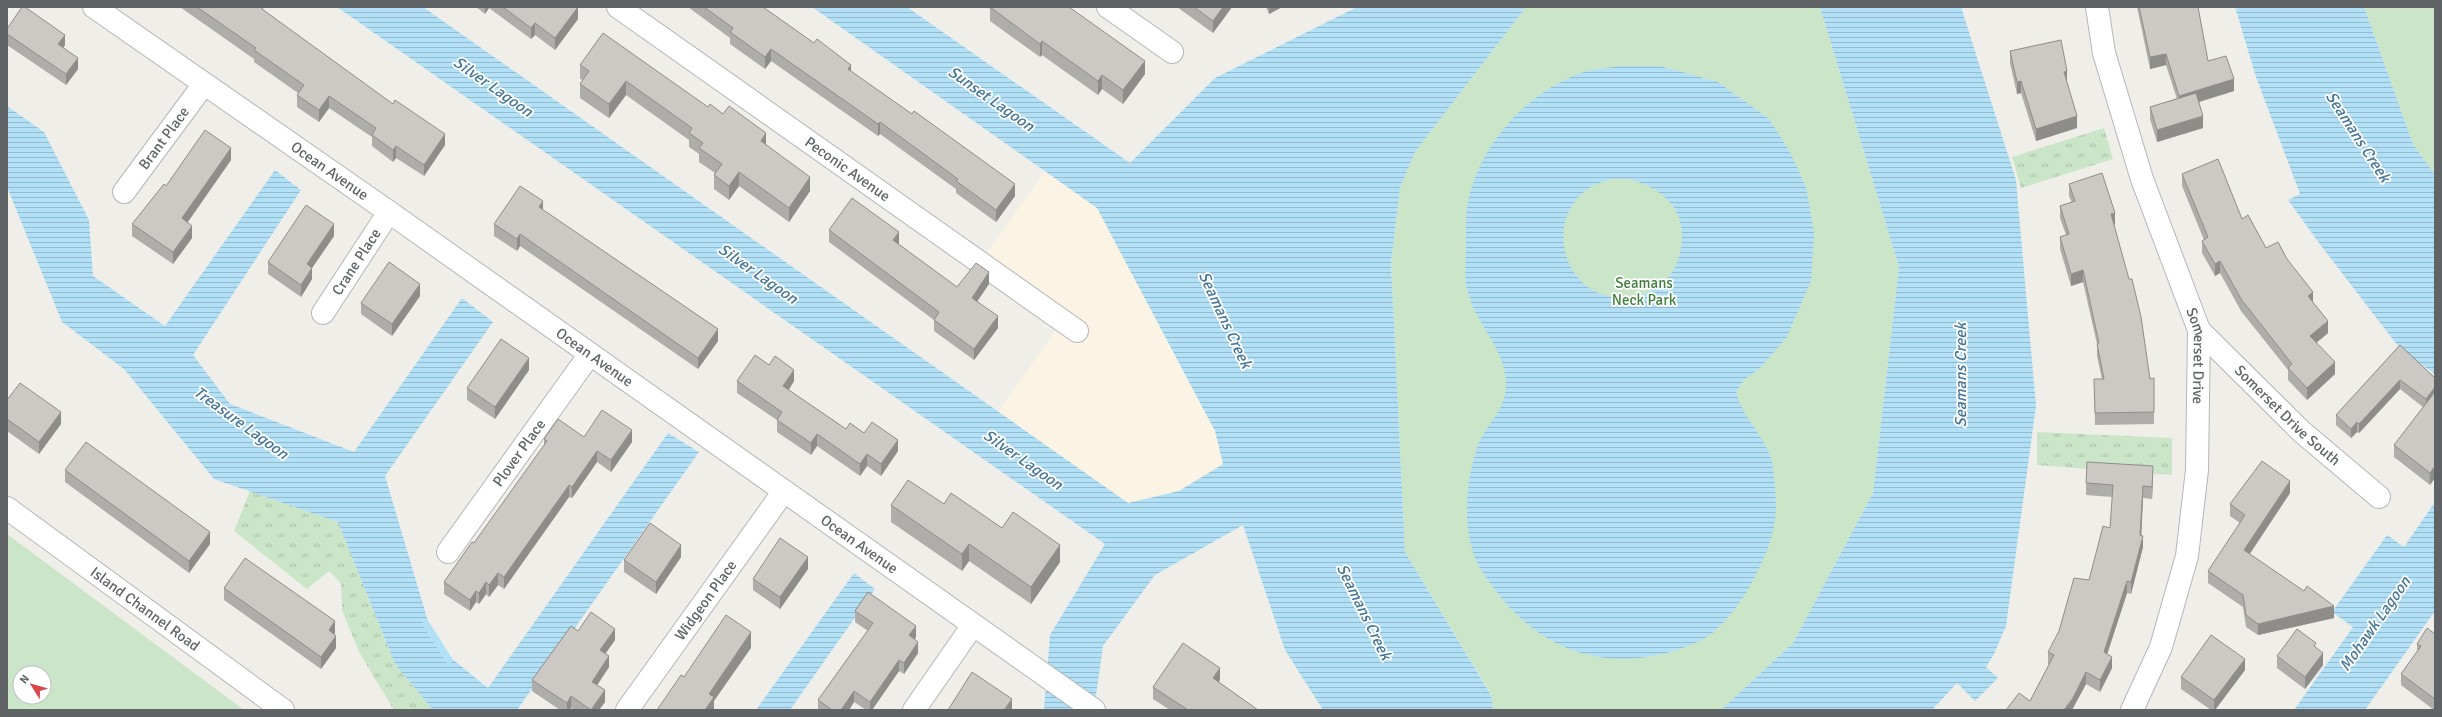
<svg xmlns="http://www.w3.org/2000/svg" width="2442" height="717" font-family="Signika,sans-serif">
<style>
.commercial{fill:#fbf3e3}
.grass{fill:url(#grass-tufts)}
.green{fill:#cbe5c8;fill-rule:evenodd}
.water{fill:url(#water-rules);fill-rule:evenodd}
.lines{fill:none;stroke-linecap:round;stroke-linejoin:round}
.stream{stroke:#b2e1f7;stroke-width:7}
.minor-casing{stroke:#b4b6b9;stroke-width:24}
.minor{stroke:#fff;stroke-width:22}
.wall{fill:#afada9}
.shaded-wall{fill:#8f8d8a}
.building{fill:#ccc9c5;stroke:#8f8d8a}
.labels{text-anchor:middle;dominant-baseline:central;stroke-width:3.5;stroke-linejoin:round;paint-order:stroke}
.street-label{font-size:15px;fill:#606467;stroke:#fff}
.park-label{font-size:15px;fill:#41803e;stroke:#fff}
.water-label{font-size:16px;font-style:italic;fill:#477798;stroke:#fff}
</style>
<defs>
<pattern id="grass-tufts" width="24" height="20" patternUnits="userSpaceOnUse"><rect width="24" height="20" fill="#cbe5c8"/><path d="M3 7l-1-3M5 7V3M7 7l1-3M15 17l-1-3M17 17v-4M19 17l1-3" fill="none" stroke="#a8bda6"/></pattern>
<pattern id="water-rules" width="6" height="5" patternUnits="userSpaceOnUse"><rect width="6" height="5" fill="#b2e1f7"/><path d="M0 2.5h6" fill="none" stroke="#94bacc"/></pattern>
</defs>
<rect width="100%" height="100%" fill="#f0eee9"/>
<polygon class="commercial" points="1045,171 1097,207 1215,431 1223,465 1179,491 1128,503 998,412 1061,323 979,264"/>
<g class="grass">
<polygon points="2104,128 2113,159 2021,188 2012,157"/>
<polygon points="2037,432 2172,438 2172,475 2037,465"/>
<polygon points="250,491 338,522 395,664 433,710 394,710 359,652 342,610 341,583 329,571 307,589 234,531"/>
</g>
<g class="green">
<polygon points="1526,7 1820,7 1899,267 1873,493 1793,643 1721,710 1493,710 1491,694 1405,552 1391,263 1400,188 1415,152"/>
<polygon points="2364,7 2435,7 2435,175 2413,144"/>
<path d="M7,534l237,176h-237zM20,673h24v24h-24z"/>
</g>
<g class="water">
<polygon points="337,7 423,7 1128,503 1179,491 1223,464 1215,431 1097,208 812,7 907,7 1130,163 1215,78 1357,7 1526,7 1415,152 1400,188 1391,263 1405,552 1491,695 1493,710 1323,710 1285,650 1243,525 1155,575 1103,646 1094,710 1044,710 1050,635 1105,544"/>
<polygon points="1820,7 1961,7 2016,180 2036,406 2006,626 1994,654 1986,667 1998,678 1975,701 1957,683 1932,710 1721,710 1793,643 1873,493 1899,267"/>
<polygon points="2235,7 2364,7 2413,144 2435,175 2435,374 2401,350 2319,243 2288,200 2300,194 2256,77"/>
<path d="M1620,66h40l58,16 51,37 21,33 16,35 8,46 -3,48 -24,56 -27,31 -16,12 -8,12c6,25 27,42 35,66 3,12 5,38 5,51 -1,26 -11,49 -23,71 -10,20 -25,40 -42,54 -12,9 -33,16 -48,20 -68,16 -129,-9 -170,-67 -6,-8 -14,-19 -18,-29 -13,-34 -9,-79 3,-113 8,-21 29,-35 28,-62 -1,-36 -32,-60 -39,-94 -3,-13 -1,-28 -1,-41 0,-17 -1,-35 3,-51 14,-56 58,-104 112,-124 11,-4 27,-5 39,-7zM1629,179c44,12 64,42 47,86 -6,14 -22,27 -36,30 -80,21 -108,-94 -32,-115 6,-2 14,-1 21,-1z"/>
<polygon points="7,106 44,132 89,220 93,276 165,326 275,170 301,190 193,355 230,404 354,452 462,298 493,322 385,476 435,645 488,688 668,433 699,452 517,710 433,710 395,664 338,522 214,479 124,369 62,322 7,187"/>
<polygon points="2435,502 2435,611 2365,710 2294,710 2353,627 2332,612 2387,535 2404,547"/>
<polygon points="854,573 875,589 790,710 756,710"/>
</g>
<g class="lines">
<polyline class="stream" points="426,624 449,660"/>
<g class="minor-casing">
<g id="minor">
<path id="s1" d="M94,7l295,205 705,498"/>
<path id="s2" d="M618,7l459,324"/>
<polyline points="1108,7 1172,52"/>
<path id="s3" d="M2097,7l7,46 38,126 57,151 -2,140 -10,86 -26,91 -29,63"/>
<path id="s4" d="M124,192l80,-108"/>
<path id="s5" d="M323,313l66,-101"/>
<path id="s6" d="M2199,330l103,102 77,65"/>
<path id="s7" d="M7,508l276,202"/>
<path id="s8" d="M448,552l142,-198"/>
<path id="s9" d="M627,710l157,-219"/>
<polyline points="914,710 973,625"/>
</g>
</g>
<use href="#minor" class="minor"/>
</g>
<g class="wall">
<polygon points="180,7 263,7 263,10 445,145 424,176 396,158 393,162 372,146 372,137 329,108 319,122 297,107 297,95 298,93 254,62 254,59"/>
<polygon points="476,7 578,7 578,19 555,50 535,35 531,39 489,8 485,14"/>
<polygon points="688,7 763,7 851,71 1015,196 996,222 956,193 956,189 880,134 878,136 771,61 765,69 730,44 730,38"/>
<polygon points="988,7 1069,7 1145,74 1123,104 1102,89 1098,95 1042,55 1040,57 990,21 990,9"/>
<polygon points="1177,7 1232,7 1213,33"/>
<polygon points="1266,7 1282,7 1269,14"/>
<polygon points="2137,7 2198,7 2208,61 2234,91 2199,102 2203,128 2157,142 2150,119 2150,107 2177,99 2166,65 2150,69"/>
<polygon points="7,29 65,45 63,48 78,69 66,85 7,45"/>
<polygon points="2010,51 2067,83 2077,128 2036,141 2021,93 2017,94 2010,63"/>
<polygon points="580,65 708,107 766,145 810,191 789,222 739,186 729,200 714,189 714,175 715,173 699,162 699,154 689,147 689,140 626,95 609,118 580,98 580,84 583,80 580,79"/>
<polygon points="231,160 188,222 192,238 173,264 132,236 132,224 166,186"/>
<polygon points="2182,174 2242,219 2266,248 2287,259 2313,303 2328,333 2316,343 2335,374 2307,400 2288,380 2288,370 2241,311 2220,273 2215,276 2202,253 2202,241 2204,240 2182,186"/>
<polygon points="2069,184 2115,224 2114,225 2150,379 2154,378 2154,424 2095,425 2094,379 2102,379 2097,356 2097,344 2083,282 2071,286 2060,249 2060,237 2066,235 2060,218 2060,206 2072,203 2069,196"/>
<polygon points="543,210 718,341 698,369 520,246 517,251 494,236 494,224"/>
<polygon points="829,230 899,244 898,244 957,287 989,284 977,301 998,328 974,360 934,331 934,320 829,242"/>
<polygon points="334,236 312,268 312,279 301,297 268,274 268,262"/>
<polygon points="420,296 392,336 361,314 361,303"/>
<polygon points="2400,345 2435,378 2430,485 2394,457 2394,445 2423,407 2400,389 2359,433 2357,432 2351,438 2336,425 2336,415"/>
<polygon points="769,365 794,381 789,390 846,429 864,433 898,451 881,476 867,466 860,476 817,446 811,455 777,432 777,420 737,393 737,381"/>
<polygon points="529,370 495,419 467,400 467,388"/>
<polygon points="7,400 61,424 39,454 7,431"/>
<polygon points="584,437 632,442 611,472 597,462 572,498 569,497 504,589 498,585 489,597 486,594 479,604 476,602 470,611 444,594 444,582 474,543 544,446 544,439"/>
<polygon points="65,470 210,544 189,573 65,482"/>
<polygon points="2153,478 2152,499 2143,498 2141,535 2143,547 2131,594 2127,593 2107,654 2112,668 2100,692 2086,684 2072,710 2006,710 2030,701 2049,664 2048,664 2048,652 2089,580 2110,528 2113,497 2086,495 2086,483"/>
<polygon points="2290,493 2250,554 2334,618 2258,635 2246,627 2243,607 2208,583 2208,571 2240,523 2230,516 2230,504"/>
<polygon points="944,504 1002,528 1060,562 1031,604 969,561 962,571 891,522 891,505"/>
<polygon points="681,557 656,594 624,572 624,560"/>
<polygon points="808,569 780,609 753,590 753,579"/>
<polygon points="224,588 335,633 334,634 336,648 321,669 224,600"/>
<polygon points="855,611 916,637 915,639 918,653 904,674 899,671 872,710 866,710 854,702 849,710 818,710 818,700 868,631 855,622"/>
<polygon points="578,631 615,640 606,653 609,667 597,685 605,702 599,710 575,710 571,708 570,710 560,710 532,691 532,680"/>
<polygon points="2435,634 2435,710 2434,710 2401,685 2401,674 2417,652 2417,644"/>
<polygon points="2316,648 2323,665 2305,689 2277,668 2277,656"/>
<polygon points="2245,670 2215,710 2211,710 2181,689 2181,677"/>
<polygon points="1220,680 1219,682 1258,710 1170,710 1153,699 1153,687"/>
</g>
<g class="shaded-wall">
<polygon points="485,7 489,7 489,8 485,14"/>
<polygon points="578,7 578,19 555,50 555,38"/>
<polygon points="1223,7 1232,7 1213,33 1213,21"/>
<polygon points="1269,7 1282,7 1269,14"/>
<polygon points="535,23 535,35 531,39 531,28"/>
<polygon points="65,35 65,45 58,55 58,44"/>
<polygon points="1042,41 1042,55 1040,57 1040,44"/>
<polygon points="771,49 771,61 765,69 765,57"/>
<polygon points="2166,54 2166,65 2150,69 2150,57"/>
<polygon points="78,58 78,69 66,85 66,74"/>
<polygon points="1145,61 1145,74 1123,104 1123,90"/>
<polygon points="851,65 851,76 848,69"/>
<polygon points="2067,71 2067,83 2064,72"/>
<polygon points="1102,75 1102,89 1098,95 1098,81"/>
<polygon points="2234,79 2234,91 2179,108 2179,96"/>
<polygon points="626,81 626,95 609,118 609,104"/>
<polygon points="2021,81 2021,93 2017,94 2017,82"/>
<polygon points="329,96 329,108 319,122 319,110"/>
<polygon points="2077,116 2077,128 2036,141 2036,129"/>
<polygon points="2203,116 2203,128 2157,142 2157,130"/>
<polygon points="880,122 880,134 878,136 878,124"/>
<polygon points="766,133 766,147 761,141"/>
<polygon points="445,134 445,145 424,176 424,165"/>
<polygon points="396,146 396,158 393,162 393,150"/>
<polygon points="231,148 231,160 182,230 182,218"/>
<polygon points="739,172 739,186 729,200 729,186"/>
<polygon points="810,177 810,191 789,222 789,208"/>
<polygon points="1015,184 1015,196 996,222 996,210"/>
<polygon points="543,201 543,213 539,207"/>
<polygon points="2115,213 2115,224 2111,226 2111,214"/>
<polygon points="334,224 334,236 312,268 312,279 301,297 301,285 307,264"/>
<polygon points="192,226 192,238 173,264 173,252"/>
<polygon points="899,232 899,244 893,252 893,240"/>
<polygon points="520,234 520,246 517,251 517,239"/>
<polygon points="2220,261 2220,273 2215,276 2215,264"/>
<polygon points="2083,270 2083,282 2071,286 2071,274"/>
<polygon points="989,272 989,284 972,309 972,298"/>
<polygon points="420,284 420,296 392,336 392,324"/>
<polygon points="2313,292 2313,304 2308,296"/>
<polygon points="998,316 998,328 974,360 974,349"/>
<polygon points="2328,321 2328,333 2310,348 2310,336"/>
<polygon points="718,329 718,341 698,369 698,358"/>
<polygon points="529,358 529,370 495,419 495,407"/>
<polygon points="2335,362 2335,374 2307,400 2307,388"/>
<polygon points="794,370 794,381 783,398 783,386"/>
<polygon points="2400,380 2400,389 2359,433 2359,424"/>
<polygon points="2435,387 2435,397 2426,409 2426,399"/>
<polygon points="61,412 61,424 39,454 39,442"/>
<polygon points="2357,422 2357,432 2351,438 2351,429"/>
<polygon points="632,430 632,442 611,472 611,460"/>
<polygon points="817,434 817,446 811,455 811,443"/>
<polygon points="898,440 898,451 881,476 881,464"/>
<polygon points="597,451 597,462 572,498 572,487"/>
<polygon points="867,454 867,466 860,476 860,464"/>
<polygon points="2153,466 2153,478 2152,499 2152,487"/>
<polygon points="2435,466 2435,478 2430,485 2430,473"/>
<polygon points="2290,481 2290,493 2244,562 2244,550"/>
<polygon points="569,485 569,497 504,589 504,577"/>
<polygon points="2143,486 2143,498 2141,544 2143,536 2143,547 2131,594 2131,582 2140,535"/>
<polygon points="210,532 210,544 189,573 189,561"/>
<polygon points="969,544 969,561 962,571 962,554"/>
<polygon points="681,545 681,557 656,594 656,582"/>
<polygon points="1060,545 1060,562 1031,604 1031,587"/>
<polygon points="808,557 808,569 780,609 780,597"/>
<polygon points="498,573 498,585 489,597 489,585"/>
<polygon points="2127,581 2127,593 2104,664 2104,652"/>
<polygon points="486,582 486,594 479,604 479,593"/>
<polygon points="476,591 476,602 470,611 470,600"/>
<polygon points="2334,606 2334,618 2258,635 2258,624"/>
<polygon points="335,621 335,633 329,642 329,630"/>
<polygon points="916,626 916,637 909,647 909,635"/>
<polygon points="615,629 615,640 600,661 600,650"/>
<polygon points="751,632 751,648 714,701 714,710 705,710 709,694"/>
<polygon points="336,636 336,648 321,669 321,657"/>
<polygon points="918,642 918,653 904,674 904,663"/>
<polygon points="2323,653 2323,665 2305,689 2305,677"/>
<polygon points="609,656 609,667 592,693 592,682"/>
<polygon points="2112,657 2112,668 2100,692 2100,680"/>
<polygon points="2245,659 2245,670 2215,710 2214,710 2214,700"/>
<polygon points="899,660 899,671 872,710 870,710 870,702"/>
<polygon points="1220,668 1220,680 1213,690 1213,678"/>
<polygon points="2086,672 2086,684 2072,710 2064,710"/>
<polygon points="605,690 605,702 599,710 591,710"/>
<polygon points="854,691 854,702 849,710 841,710"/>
<polygon points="571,696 571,708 570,710 567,710 567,703"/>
<polygon points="1012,699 1012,710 1004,710"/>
</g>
<g class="building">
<polygon points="22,7 25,7 65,35 58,44 78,58 66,74 7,34 7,29"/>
<polygon points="197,7 263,7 262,9 393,104 395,100 445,134 424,165 396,146 393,150 372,135 376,128 329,96 319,110 297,95 304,85 254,50 256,48"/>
<polygon points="503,7 578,7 555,38 535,23 531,28"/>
<polygon points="704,7 763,7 814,43 817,39 851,65 848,69 912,114 914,111 1015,184 996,210 956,181 958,179 880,122 878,124 771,49 765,57 730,32 733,28"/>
<polygon points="990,7 1069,7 1145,61 1123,90 1102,75 1098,81 1042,41 1040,44"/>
<polygon points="1194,7 1223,7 1213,21"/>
<polygon points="2139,7 2198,7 2208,61 2226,56 2234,79 2179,96 2166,54 2150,57"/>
<polygon points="603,33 708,107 710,104 723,114 729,106 766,133 761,141 810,177 789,208 739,172 729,186 714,175 722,164 699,148 703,143 689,133 692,128 626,81 609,104 580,84 589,71 580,65"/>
<polygon points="2061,40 2067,71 2064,72 2077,116 2036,129 2021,81 2017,82 2010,51"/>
<polygon points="2196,93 2203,116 2157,130 2150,107"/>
<polygon points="205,130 231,148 182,218 192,226 173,252 132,224 164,184 166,186"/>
<polygon points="2218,159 2242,219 2248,215 2266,248 2278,242 2287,259 2313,292 2308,296 2328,321 2310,336 2335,362 2307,388 2288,368 2292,364 2241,299 2220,261 2215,264 2202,241 2208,237 2182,174"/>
<polygon points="2102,173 2115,213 2111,214 2129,279 2132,279 2141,317 2150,379 2154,378 2154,412 2095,413 2094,379 2104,379 2097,344 2099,343 2083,270 2071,274 2060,237 2069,234 2060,206 2075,201 2069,184"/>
<polygon points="520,186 543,201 539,207 718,329 698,358 520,234 517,239 494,224"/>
<polygon points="852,198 899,232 893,240 957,287 976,263 989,272 972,298 998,316 974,349 934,320 939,312 829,230"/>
<polygon points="306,205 334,224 307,264 312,268 301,285 268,262"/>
<polygon points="389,262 420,284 392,324 361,303"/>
<polygon points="501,339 529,358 495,407 467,388"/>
<polygon points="2400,345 2435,378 2435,387 2426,399 2400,380 2359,424 2357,422 2351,429 2336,415"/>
<polygon points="755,355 769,365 775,356 794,370 783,386 846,429 850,423 864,433 872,422 898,440 881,464 867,454 860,464 817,434 811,443 777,420 782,412 737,381"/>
<polygon points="20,383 61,412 39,442 7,419 7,400"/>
<polygon points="2434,393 2435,393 2435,466 2430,473 2394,445"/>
<polygon points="602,410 632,430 611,460 597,451 572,487 569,485 504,577 498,573 489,585 486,582 479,593 476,591 470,600 444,582 472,542 474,543 547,441 544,439 558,419 584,437"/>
<polygon points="86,442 210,532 189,561 65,470"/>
<polygon points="2262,461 2290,481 2244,550 2304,591 2307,586 2334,606 2258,624 2246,615 2243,595 2208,571 2245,515 2230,504"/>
<polygon points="2087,462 2153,466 2152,487 2143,486 2140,535 2143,536 2131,582 2127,581 2104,652 2112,657 2100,680 2086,672 2073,698 2064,710 2006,710 2019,693 2030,701 2054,655 2048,652 2059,631 2074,578 2089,580 2103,526 2110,528 2113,485 2086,483"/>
<polygon points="908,480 944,504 951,493 1002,528 1013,512 1060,545 1031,587 969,544 962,554 891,505"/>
<polygon points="650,523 681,545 656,582 624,560"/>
<polygon points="780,538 808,557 780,597 753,579"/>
<polygon points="245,558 335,621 329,630 336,636 321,657 224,588"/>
<polygon points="868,592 916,626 909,635 918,642 904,663 899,660 870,702 854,691 841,710 832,710 818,700 873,623 855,611"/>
<polygon points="591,612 615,629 600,650 609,656 592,682 605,690 591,710 571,696 567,703 532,680 571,626 578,631"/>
<polygon points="726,615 751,632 709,694 714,697 705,710 657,710 681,675 684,677"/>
<polygon points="2427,628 2435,634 2435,699 2401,674 2421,646 2417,644"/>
<polygon points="2297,629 2316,643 2314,646 2323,653 2305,677 2277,656"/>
<polygon points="2211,635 2245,659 2214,700 2181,677"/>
<polygon points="1183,643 1220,668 1213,678 1258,710 1188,710 1153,687"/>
<polygon points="972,672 1012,699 1004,710 948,710"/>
</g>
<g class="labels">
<g class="street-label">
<text stroke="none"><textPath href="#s4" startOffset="67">Brant Place</textPath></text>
<text stroke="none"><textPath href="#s2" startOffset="281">Peconic Avenue</textPath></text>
<text stroke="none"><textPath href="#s1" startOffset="287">Ocean Avenue</textPath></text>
<text stroke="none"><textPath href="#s5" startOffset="61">Crane Place</textPath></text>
<text stroke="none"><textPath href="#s3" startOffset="365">Somerset Drive</textPath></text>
<text stroke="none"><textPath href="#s1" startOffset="611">Ocean Avenue</textPath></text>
<text stroke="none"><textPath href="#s6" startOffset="123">Somerset Drive South</textPath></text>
<text stroke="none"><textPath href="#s8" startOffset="122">Plover Place</textPath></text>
<text stroke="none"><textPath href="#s1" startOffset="935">Ocean Avenue</textPath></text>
<text stroke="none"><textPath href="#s9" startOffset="135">Widgeon Place</textPath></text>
<text stroke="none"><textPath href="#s7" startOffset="171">Island Channel Road</textPath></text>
</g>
<g class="park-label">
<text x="1644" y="283">Seamans<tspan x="1644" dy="17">Neck Park</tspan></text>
</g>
<g class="water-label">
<text transform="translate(493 87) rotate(35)">Silver Lagoon</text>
<text transform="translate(991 99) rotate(35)">Sunset Lagoon</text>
<text transform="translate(2358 137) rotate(57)">Seamans Creek</text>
<text transform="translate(758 274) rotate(35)">Silver Lagoon</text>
<text transform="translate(1225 320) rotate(65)">Seamans Creek</text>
<text transform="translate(1961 375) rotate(-90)">Seamans Creek</text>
<text transform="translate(241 423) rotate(36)">Treasure Lagoon</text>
<text transform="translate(1023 460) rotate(35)">Silver Lagoon</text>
<text transform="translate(1364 612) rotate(64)">Seamans Creek</text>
<text transform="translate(2375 624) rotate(-55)">Mohawk Lagoon</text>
</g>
</g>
<rect width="2442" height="717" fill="none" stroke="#606467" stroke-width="16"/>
<g transform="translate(32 685) rotate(307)"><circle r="19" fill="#ffffff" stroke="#bfc1c2"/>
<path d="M0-3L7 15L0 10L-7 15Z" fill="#d9464b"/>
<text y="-6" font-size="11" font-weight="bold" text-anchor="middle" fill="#606467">N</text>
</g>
</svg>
